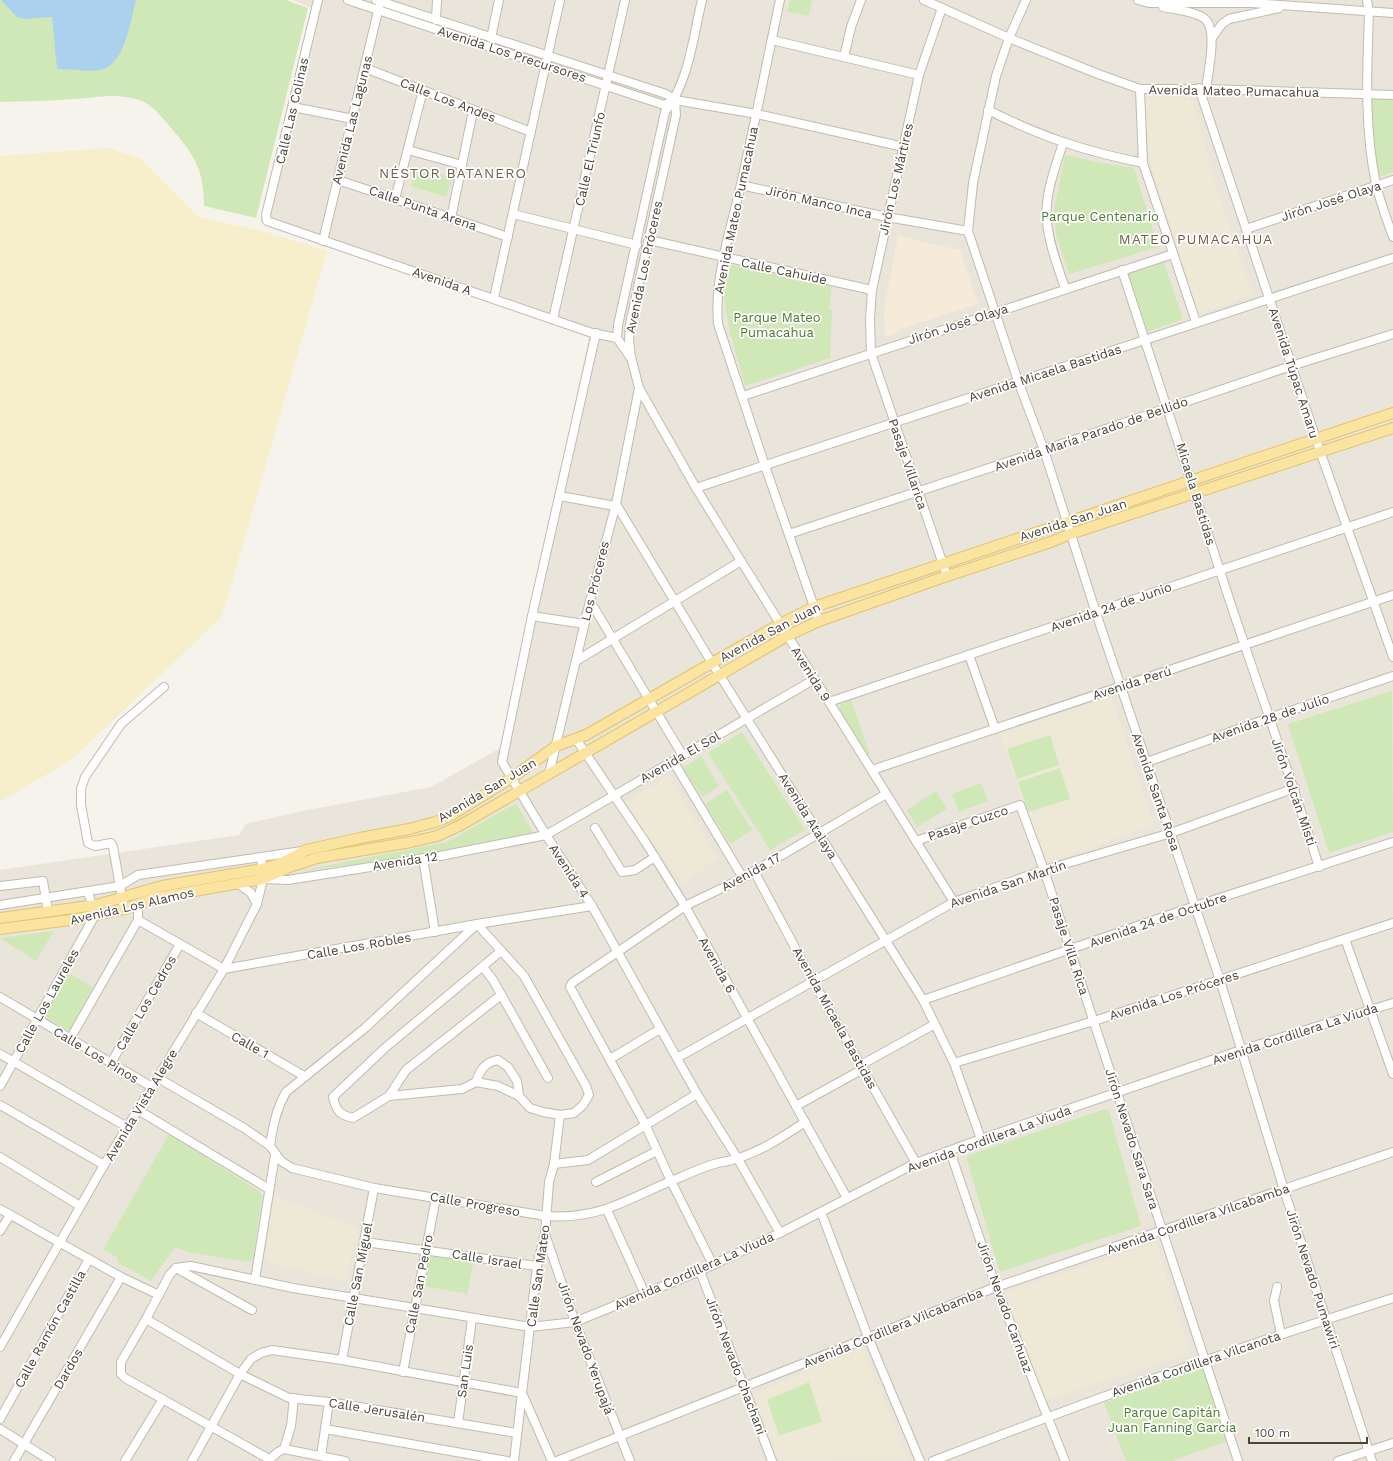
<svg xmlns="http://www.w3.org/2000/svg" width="1393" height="1461" font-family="'Work Sans',sans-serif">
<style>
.residential{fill:#e9e5da}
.commercial{fill:#f6ead9}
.education{fill:#eee8d7}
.green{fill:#d0e8b7}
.sand{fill:#f7efcb}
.water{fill:#acd1ef}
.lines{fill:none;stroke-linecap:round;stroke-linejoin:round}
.minor-casing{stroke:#c1bbaf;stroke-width:10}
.major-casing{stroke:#e1c26f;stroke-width:12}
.minor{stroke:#fff;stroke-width:8}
.major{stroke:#fbe3a0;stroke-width:10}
.labels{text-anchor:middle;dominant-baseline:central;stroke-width:3.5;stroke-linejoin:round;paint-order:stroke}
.street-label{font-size:13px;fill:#4a443a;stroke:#fff}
.park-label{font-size:13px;fill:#497b2d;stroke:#fff}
.neighbourhood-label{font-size:14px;letter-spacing:1px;fill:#6c6251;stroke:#fff}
</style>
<rect width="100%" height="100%" fill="#f5f3ec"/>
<polygon class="residential" points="293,0 1393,0 1393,1461 0,1461 0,870 239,835 246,824 302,811 431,787 502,747 589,336 260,221 312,8"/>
<polygon class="commercial" points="898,236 960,250 978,304 900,329 899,332 885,337 884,310"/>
<g class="education">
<polygon points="1146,97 1189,97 1193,101 1211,170 1252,292 1250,295 1198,314 1150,163 1143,99"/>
<polygon points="1111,696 1154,825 1044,864 1000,734"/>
<polygon points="668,775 718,858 683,884 650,839 626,802"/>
<polygon points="272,1195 359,1228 345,1281 265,1261"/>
<polygon points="1156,1242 1190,1353 1045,1401 1002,1293"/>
<polygon points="863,1347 908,1460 780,1461 753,1394"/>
</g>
<g class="green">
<path d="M0,0h286l22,8 -52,210 -52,-12c0,-31 -7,-48 -27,-71 -11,-12 -22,-30 -38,-35 -24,-8 -42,-2 -66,-1 -24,2 -49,2 -73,3z"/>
<polygon points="790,0 812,0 808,16 787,12"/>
<polygon points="1371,98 1393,98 1393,172 1379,177 1373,144"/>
<polygon points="1065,155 1102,163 1134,168 1158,247 1069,274 1056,235 1054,210"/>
<polygon points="417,167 452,178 446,197 411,186"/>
<polygon points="1163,260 1183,319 1146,332 1125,271"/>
<polygon points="730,265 832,287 829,309 832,310 830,358 745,386 730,333 724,300"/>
<polygon points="1392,691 1393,832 1329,853 1288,724"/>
<polygon points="851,700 870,755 868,756 839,709 841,703"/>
<polygon points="742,732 805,830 770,850 708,753"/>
<polygon points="1050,735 1059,765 1017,779 1007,749"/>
<polygon points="701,756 719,786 702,797 683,768"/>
<polygon points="1060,768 1070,799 1028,812 1018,782"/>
<polygon points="981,783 988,801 959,812 952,794"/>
<polygon points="727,790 752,830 730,844 705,804"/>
<polygon points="936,791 947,809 917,827 907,810"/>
<polygon points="516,803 534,834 430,854 294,872 447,842"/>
<polygon points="54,931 36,961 0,938"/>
<polygon points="67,972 93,987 69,1031 43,1016"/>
<polygon points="1105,1109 1109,1111 1141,1226 1002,1271 999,1270 967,1159 969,1155"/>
<polygon points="169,1134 259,1191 262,1196 253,1260 247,1262 192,1253 175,1247 151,1281 118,1263 117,1257 103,1250"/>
<polygon points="431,1252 474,1260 467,1294 423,1286"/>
<polygon points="1203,1366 1228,1441 1172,1461 1126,1461 1104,1403"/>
<polygon points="809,1382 822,1422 779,1435 767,1400"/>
</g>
<polygon class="sand" points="108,148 140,158 199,217 262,231 327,251 222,617 71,760 0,802 0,156"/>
<path class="water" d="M1,0h135c-6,21 -11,66 -36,70 -13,2 -29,-1 -43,-1l-5,-52 -28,2 -7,-2z"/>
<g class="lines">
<g class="minor-casing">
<g id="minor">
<polyline points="318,0 266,215 267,221 592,333 617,338"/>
<polyline points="348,0 664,105 672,101"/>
<polyline points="376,0 666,94 675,100 757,114 904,147"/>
<path d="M780,0c-13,61 -25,123 -39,184 -10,46 -27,92 -23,140l47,142 54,155"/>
<polyline points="924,0 1009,38 1098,74 1140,89 1206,89 1393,95"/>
<polyline points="1026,0 1009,38 996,76 973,183 968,231 1018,381 1044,450 1096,613 1220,980 1284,1190 1372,1461"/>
<polyline points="1138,0 1149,3 1251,3 1393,13"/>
<path d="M1367,0l2,12c-2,58 -5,115 7,172 4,18 11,36 17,53"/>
<path d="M1163,7c13,3 32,4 42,12 13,11 3,54 1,70"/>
<polyline points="942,8 919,75 872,290 870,319 871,353 947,576"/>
<polyline points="436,20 437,0"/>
<polyline points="491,38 499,0"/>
<polyline points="1212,38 1222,24 1229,19 1279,8"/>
<polyline points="772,40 919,75"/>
<polyline points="844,57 851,27 861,0"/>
<polyline points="365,68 531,132"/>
<polyline points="1199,88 1320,451 1393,657"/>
<polyline points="1140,89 1143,163 1196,322"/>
<polyline points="675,100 676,115 630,324 629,340 631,357 639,388 696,488 741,561 954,902"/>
<polyline points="293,107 353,119"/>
<path d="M988,110c54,27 96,41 155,53"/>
<path d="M1063,143c-8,25 -19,53 -16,79 2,22 11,45 18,66"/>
<polyline points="408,150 462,165"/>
<polyline points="338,180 508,237"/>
<polyline points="741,185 887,217 968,231"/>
<polyline points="395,199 423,90"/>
<polyline points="513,214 637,245"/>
<polyline points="451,218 473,111"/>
<polyline points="1246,229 1393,180"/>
<polyline points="649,240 872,290"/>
<polyline points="323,241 379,7"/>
<path d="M1122,270c33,100 66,200 98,301 32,99 68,197 99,296"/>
<polyline points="494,298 560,0"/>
<polyline points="553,319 625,0"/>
<polyline points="596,333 532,616 502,762 546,835 592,906 697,1094 738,1159 780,1233"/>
<path d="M630,357l-13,-19 1,-13 47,-213c24,-30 28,-75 37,-112"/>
<polyline points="743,396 1173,254"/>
<polyline points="696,488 1393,258"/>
<polyline points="560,496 615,506"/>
<polyline points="616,504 712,663 923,1000 954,1063 981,1139"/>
<polyline points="789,534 1044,450 1291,366 1393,334"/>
<polyline points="590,601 683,756"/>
<polyline points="532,616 584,624"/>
<polyline points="969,655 995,729"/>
<polyline points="576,661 741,561"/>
<polyline points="829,702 1393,512"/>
<polyline points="576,739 646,843 685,906 847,1198"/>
<polyline points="673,761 743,878"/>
<polyline points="1147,762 1269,718 1393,676"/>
<polyline points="872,770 1393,595"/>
<polyline points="549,774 590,601 616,504 639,388"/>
<polyline points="595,828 622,872 635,870 655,857"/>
<polyline points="916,841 1020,805 1044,870 1238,1461"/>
<polyline points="423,858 435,932"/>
<polyline points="754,871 813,981 916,1163"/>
<polyline points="263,879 288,880 440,856 546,835 815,679"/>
<polyline points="239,884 251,893 257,904"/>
<polyline points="0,886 43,881 48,912"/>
<polyline points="0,905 120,886 138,875 302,851"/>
<polyline points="124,909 113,847 111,843 95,846 88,843 81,805 81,789 85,777 121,724 164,687"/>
<polyline points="138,920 224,969 477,924 592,906"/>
<polyline points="1345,939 1393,1074"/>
<path d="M501,951l-115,96 -53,50c3,14 7,18 20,21l36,-22 17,-26 95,-75"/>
<polyline points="483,967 493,980 548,1078"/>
<polyline points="0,997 152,1087"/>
<polyline points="923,1000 1195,906 1393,842"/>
<polyline points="196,1013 304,1076"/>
<polyline points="70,1039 138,920 138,904"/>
<polyline points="0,1054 127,1127"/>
<polyline points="677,1058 954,902 1044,870 1171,833 1295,788"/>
<polyline points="610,1059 660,1029"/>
<polyline points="111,1063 180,944"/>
<polyline points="954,1063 1094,1021 1393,923"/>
<polyline points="861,1065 935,1024"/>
<path d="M158,1078l86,50 26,18 11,15 11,7 82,20 172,28c58,4 85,-20 135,-39 12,-5 24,-11 37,-14 7,-2 14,-2 21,-5 24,-8 45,-22 66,-36"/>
<polyline points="476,1082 498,1086 519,1096"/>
<polyline points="0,1086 95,915 88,892"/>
<polyline points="0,1105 104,1165"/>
<polyline points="796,1106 863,1069"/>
<polyline points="138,1110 269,1189"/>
<path d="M270,1146c3,-20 6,-36 16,-54l79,-64 112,-104 47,52 62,110 3,9 -6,10 -9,8 -14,2 -17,-3 -13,-4 -11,-12 -2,-15 -9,-14 -10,-7c-13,2 -18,10 -22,22l-14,7 -73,7"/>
<polyline points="950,1151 996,1287 1065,1461"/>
<polyline points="0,1157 80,1206"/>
<polyline points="554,1164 588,1160 697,1094"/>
<polyline points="596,1182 657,1151"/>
<polyline points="0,1209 121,1277 159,1295"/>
<polyline points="607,1210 645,1294"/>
<polyline points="821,1212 868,1337 920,1461"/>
<polyline points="0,1231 10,1215"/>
<polyline points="545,1234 575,1322 630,1461"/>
<polyline points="365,1242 537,1266"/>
<polyline points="713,1265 671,1181 645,1124 570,987 572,983 685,906 743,878 886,794"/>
<polyline points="176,1268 252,1310"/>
<polyline points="700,1271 772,1461"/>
<polyline points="255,1280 275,1155"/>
<polyline points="1277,1287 1274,1301 1281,1334"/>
<polyline points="146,1319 240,1374 289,1398 329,1402 517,1433"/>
<polyline points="0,1347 104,1165 224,969 257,904 263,879 261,857"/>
<polyline points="342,1360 374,1188"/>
<polyline points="403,1372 436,1197"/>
<polyline points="0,1419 89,1259"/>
<polyline points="458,1423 472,1319"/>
<polyline points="0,1429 51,1461"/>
<polyline points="325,1429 507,1461"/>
<polyline points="284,1449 291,1426 294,1398"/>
<polyline points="321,1456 329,1402"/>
<polyline points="269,1459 125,1378 121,1374 121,1362 146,1319 170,1274 176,1268 191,1266 293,1288 530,1327 575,1322 700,1271 780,1233 916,1163 981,1139 1241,1050 1393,1003"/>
<polyline points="14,1461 121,1277"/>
<polyline points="125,1461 163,1399"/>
<polyline points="192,1461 240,1374 251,1359 261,1353 272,1350 342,1360 522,1393 552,1461"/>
<polyline points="268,1461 278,1452 284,1449 345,1461"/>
<polyline points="514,1461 537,1266 545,1234 549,1182 554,1164 560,1115"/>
<polyline points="557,1461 996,1287 1393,1152"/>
<path d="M933,1461c152,-59 305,-114 460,-163"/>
<polyline points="1338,1461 1393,1443"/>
</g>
</g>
<g class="major-casing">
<g id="major">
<polyline points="0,918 96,905 162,886 262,869 282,863 306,850 360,838 409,829 435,822 450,816 513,777 556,746 586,735 780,624 814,607 1393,413"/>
<polyline points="0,929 78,919 124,909 155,898 263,879 292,866 317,858 411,842 437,836 459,826 787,636 819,621 947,576 1051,542 1070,534 1393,428"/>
</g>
</g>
<use href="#minor" class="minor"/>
<use href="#major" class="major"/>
</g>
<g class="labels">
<g class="street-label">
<text transform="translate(512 54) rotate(18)">Avenida Los Precursores</text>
<text transform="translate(1234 91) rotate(1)">Avenida Mateo Pumacahua</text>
<text transform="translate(448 100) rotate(21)">Calle Los Andes</text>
<text transform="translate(292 111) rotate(-77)">Calle Las Colinas</text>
<text transform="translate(352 120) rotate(-76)">Avenida Las Lagunas</text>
<text transform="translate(590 159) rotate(-77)">Calle El Triunfo</text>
<text transform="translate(896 179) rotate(-77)">Jirón Los Mártires</text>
<text transform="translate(1331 201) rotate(-18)">Jirón José Olaya</text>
<text transform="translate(819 202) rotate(13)">Jirón Manco Inca</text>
<text transform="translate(423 208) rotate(19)">Calle Punta Arena</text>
<text transform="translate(736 210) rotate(-78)">Avenida Mateo Pumacahua</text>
<text transform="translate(644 267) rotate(-78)">Avenida Los Próceres</text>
<text transform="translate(784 271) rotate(12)">Calle Cahuide</text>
<text transform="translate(442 281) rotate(19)">Avenida A</text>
<text transform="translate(958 324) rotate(-18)">Jirón José Olaya</text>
<text transform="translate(1045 373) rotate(-18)">Avenida Micaela Bastidas</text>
<text transform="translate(1294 373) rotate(72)">Avenida Túpac Amaru</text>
<text transform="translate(1091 434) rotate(-19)">Avenida María Parado de Bellido</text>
<text transform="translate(908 464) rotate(71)">Pasaje Villarica</text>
<text transform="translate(1196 494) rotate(73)">Micaela Bastidas</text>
<text transform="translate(1073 520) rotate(-18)">Avenida San Juan</text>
<text transform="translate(595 581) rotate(-76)">Los Próceres</text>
<text transform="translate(1111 607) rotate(-19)">Avenida 24 de Junio</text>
<text transform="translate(770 632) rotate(-28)">Avenida San Juan</text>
<text transform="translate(811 674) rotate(58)">Avenida 9</text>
<text transform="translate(1132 683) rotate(-18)">Avenida Perú</text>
<text transform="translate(1270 718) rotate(-19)">Avenida 28 de Julio</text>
<text transform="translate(680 757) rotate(-30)">Avenida El Sol</text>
<text transform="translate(487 790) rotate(-31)">Avenida San Juan</text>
<text transform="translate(1156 792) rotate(71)">Avenida Santa Rosa</text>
<text transform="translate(1294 792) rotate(71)">Jirón Volcán Misti</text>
<text transform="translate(808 816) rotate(58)">Avenida Atalaya</text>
<text transform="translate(968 823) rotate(-19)">Pasaje Cuzco</text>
<text transform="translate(405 861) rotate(-9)">Avenida 12</text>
<text transform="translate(569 871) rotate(57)">Avenida 4</text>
<text transform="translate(751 872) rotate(-29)">Avenida 17</text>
<text transform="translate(1008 884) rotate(-19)">Avenida San Martín</text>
<text transform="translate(132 906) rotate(-13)">Avenida Los Alamos</text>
<text transform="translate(1158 920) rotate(-19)">Avenida 24 de Octubre</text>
<text transform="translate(359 946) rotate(-10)">Calle Los Robles</text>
<text transform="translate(1069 946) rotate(72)">Pasaje Villa Rica</text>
<text transform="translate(717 965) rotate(61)">Avenida 6</text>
<text transform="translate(1174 995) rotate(-18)">Avenida Los Próceres</text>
<text transform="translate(47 1001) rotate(-61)">Calle Los Laureles</text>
<text transform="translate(146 1003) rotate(-60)">Calle Los Cedros</text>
<text transform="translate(835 1018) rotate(61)">Avenida Micaela Bastidas</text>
<text transform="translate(1295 1034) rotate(-18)">Avenida Cordillera La Viuda</text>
<text transform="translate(250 1045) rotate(30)">Calle 1</text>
<text transform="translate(96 1055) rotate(31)">Calle Los Pinos</text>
<text transform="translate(141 1105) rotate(-59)">Avenida Vista Alegre</text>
<text transform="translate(989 1139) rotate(-20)">Avenida Cordillera La Viuda</text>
<text transform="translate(1132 1139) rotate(72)">Jirón Nevado Sara Sara</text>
<text transform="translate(475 1204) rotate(10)">Calle Progreso</text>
<text transform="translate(1198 1219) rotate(-19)">Avenida Cordillera Vilcabamba</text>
<text transform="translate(487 1259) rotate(9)">Calle Israel</text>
<text transform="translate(694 1271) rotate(-24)">Avenida Cordillera La Viuda</text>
<text transform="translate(358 1274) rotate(-79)">Calle San Miguel</text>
<text transform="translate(538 1276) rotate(-82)">Calle San Mateo</text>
<text transform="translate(1313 1279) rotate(72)">Jirón Nevado Pumawiri</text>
<text transform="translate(419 1284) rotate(-79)">Calle San Pedro</text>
<text transform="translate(1005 1307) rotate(70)">Jirón Nevado Carhuaz</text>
<text transform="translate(893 1328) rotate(-22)">Avenida Cordillera Vilcabamba</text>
<text transform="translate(50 1329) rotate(-61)">Calle Ramón Castilla</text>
<text transform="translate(586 1348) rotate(70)">Jirón Nevado Yerupajá</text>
<text transform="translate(1196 1364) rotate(-19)">Avenida Cordillera Vilcanota</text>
<text transform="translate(736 1366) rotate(69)">Jirón Nevado Chachani</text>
<text transform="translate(68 1369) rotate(-60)">Dardos</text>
<text transform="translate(465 1371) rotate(-82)">San Luis</text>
<text transform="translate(377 1410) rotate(9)">Calle Jerusalén</text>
</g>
<g class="park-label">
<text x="1100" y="216">Parque Centenario</text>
<text x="777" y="317">Parque Mateo<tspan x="777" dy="15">Pumacahua</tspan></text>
<text x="1172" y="1412">Parque Capitán<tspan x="1172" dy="15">Juan Fanning García</tspan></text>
</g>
<g class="neighbourhood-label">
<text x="453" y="173">NÉSTOR BATANERO</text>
<text x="1196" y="239">MATEO PUMACAHUA</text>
</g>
</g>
<path d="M1249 1437v6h118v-6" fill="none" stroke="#4a443a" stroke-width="2"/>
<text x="1255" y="1437" font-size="12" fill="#4a443a" stroke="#ffffff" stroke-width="3" paint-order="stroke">100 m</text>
</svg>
